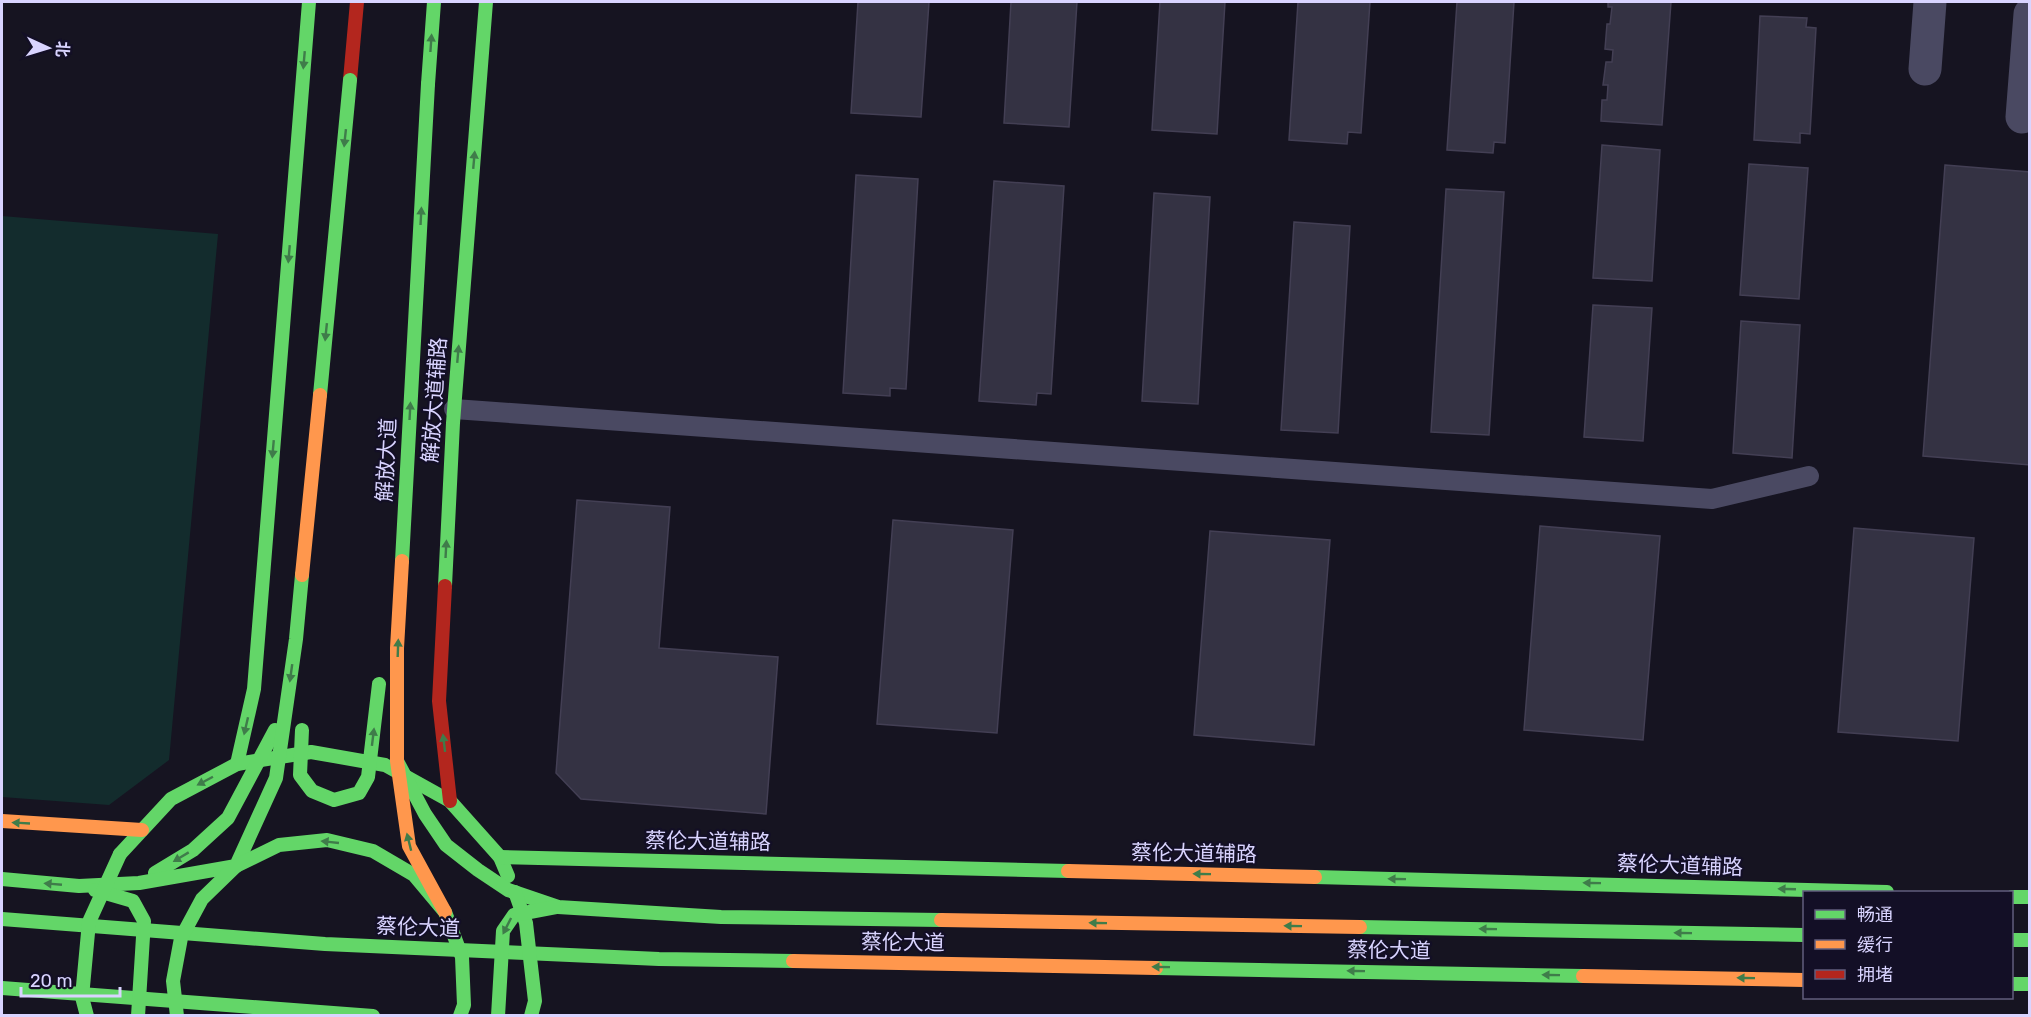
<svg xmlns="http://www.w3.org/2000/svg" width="2031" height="1017" font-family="Rubik,'Noto Sans SC',sans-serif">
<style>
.green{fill:#132c2d}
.building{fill:#343243;stroke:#433f54;stroke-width:1.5}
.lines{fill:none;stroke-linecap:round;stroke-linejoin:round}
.lane{stroke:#4a4962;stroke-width:20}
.street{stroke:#4a4962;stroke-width:33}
.fast{stroke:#63d668;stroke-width:14}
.slow{stroke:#ff974d;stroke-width:14}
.jam{stroke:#b3261e;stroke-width:14}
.fast-bridge{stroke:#63d668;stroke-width:14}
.slow-bridge{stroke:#ff974d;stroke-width:14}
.oneway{fill:#3f7c4a}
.labels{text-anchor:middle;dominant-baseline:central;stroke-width:4.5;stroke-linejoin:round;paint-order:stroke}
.street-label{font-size:21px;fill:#d9d4ff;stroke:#130f26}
</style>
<rect width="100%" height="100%" fill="#161421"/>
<polygon class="green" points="2,216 218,234 169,760 109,805 2,797"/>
<g class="building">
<polygon points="858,2 929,2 921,117 851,113"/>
<polygon points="1011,2 1077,2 1069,127 1004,123"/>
<polygon points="1160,2 1225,2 1217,134 1152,130"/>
<polygon points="1298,2 1370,2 1361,133 1348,132 1347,144 1289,140"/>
<polygon points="1457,2 1514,2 1505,143 1494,142 1493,153 1447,150"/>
<polygon points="1608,2 1671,2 1662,125 1601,121 1602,100 1607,100 1608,85 1603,85 1606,62 1612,62 1613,50 1605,49 1607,24 1610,24 1612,7 1608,7"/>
<polygon points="1760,16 1807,18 1806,27 1816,28 1810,134 1800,133 1800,143 1754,140"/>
<polygon points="1602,145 1660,150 1652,281 1593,278"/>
<polygon points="1749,164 1808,168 1799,299 1740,295"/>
<polygon points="1945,165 2030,172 2030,465 1923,456"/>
<polygon points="856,175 918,179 906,389 890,388 890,396 843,393"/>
<polygon points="994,181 1064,186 1051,394 1037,393 1036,405 979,401"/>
<polygon points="1446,189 1504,192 1489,435 1431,432"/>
<polygon points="1154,193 1210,197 1198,404 1142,401"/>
<polygon points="1294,222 1350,226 1338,433 1281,430"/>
<polygon points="1593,305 1652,308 1643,441 1584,437"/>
<polygon points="1741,321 1800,325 1792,458 1733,453"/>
<polygon points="577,500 670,507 659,648 778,657 766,814 581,799 556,773"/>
<polygon points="893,520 1013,530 997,733 877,724"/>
<polygon points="1540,526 1660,536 1643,740 1524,730"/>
<polygon points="1854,528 1974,538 1958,741 1838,732"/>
<polygon points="1210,531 1330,540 1314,745 1194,735"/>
</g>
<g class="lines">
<polyline class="lane" points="454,409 1712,499 1809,476"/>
<g class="street">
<polyline points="1925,69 1930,2"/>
<polyline points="2022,117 2030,14"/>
</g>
<g class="fast">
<polyline points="428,84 434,2"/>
<polyline points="445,586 453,423 486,2"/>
<polyline points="237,764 254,689 309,2"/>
<polyline points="120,854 171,799 237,764 311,752 385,765 450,801 500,857 508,876"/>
<polyline points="500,857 1068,871"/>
<polyline points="1315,877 1887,892"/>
<polyline points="2012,897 2030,897"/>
<polyline points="2,919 325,944 659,959 793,961"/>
<polyline points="2012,940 2030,940"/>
<polyline points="1156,968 1583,976"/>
<polyline points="2012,984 2030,984"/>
<polyline points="2,988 373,1016"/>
</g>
<g class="slow">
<polyline points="2,821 142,830"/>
<polyline points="1068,871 1315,877"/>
<polyline points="793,961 1156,968"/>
<polyline points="1583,976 1804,980"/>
</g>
<g class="jam">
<polyline points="350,80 357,2"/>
<polyline points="445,586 439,701 450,801"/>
</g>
<g class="fast-bridge">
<polyline points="320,395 350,80"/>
<polyline points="402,561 428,84"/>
<polyline points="302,730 300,775 312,791 334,800 359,793 368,777 379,684"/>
<polyline points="397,761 425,814 446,845 478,870 508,890 558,907 721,917 941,920"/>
<polyline points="155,873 193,850 228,818 275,730"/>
<polyline points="2,879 79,886 139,883 236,866 276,778 296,639 302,575"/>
<polyline points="95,890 133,901 144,921 138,1016"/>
<polyline points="515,892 526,923 535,1001 531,1016"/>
<polyline points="1360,927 1804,935"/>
<polyline points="87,1016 82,997 89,922 120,854"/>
<polyline points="177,1016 173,981 181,938 202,899 236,866 279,845 327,840 373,851 414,875 445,912 462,957 464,1005 460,1016"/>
<polyline points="498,1016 503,931 514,915 556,907"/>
</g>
<g class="slow-bridge">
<polyline points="402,561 397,648 397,761 409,846 445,912"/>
<polyline points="302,575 320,395"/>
<polyline points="941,920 1360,927"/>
</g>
</g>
<defs><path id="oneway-solid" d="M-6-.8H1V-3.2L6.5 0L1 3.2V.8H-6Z" transform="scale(1.5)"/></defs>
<g class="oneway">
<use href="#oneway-solid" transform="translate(431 43) rotate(-86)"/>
<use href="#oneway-solid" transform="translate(304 60) rotate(95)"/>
<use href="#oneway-solid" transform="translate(345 138) rotate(96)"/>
<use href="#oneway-solid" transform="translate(474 160) rotate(-85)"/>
<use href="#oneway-solid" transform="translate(421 216) rotate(-87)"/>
<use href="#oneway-solid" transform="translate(289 254) rotate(95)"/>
<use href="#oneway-solid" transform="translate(326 332) rotate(96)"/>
<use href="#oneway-solid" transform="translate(458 354) rotate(-85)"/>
<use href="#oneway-solid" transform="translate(410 411) rotate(-87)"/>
<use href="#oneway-solid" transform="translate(273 449) rotate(95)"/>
<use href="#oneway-solid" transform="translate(446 549) rotate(-87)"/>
<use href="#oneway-solid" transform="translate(398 648) rotate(-88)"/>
<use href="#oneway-solid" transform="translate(291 673) rotate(98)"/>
<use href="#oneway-solid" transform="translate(246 726) rotate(103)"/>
<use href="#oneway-solid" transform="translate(373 737) rotate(-83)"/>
<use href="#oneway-solid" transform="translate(444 743) rotate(-97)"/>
<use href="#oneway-solid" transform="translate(205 781) rotate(152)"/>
<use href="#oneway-solid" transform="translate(21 823) rotate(-177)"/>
<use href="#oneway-solid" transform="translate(330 842) rotate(-174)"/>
<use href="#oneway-solid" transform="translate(409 842) rotate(-104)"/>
<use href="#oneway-solid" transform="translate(181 857) rotate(149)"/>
<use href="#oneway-solid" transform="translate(1202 874) rotate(-179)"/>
<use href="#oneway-solid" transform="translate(1397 879) rotate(-179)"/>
<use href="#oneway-solid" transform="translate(1592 883) rotate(-179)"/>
<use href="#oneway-solid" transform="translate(53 884) rotate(-175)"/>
<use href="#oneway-solid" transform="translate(1787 889) rotate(-178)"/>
<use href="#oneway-solid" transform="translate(1098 923) rotate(-179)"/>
<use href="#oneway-solid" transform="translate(507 926) rotate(117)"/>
<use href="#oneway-solid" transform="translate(1293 926) rotate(-179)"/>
<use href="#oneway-solid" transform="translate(1488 929) rotate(-179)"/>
<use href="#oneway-solid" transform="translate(1683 933) rotate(-179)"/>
<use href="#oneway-solid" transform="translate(1161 967) rotate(-179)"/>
<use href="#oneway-solid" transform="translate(1356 971) rotate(-179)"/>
<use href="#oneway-solid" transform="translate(1551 975) rotate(-179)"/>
<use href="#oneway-solid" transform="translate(1746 978) rotate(-179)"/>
</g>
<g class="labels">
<g class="street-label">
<text transform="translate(434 400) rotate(-86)">解放大道辅路</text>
<text transform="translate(386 460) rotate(-87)">解放大道</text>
<text transform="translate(708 841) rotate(1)">蔡伦大道辅路</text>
<text transform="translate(1194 853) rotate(1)">蔡伦大道辅路</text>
<text transform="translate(1680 865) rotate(2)">蔡伦大道辅路</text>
<text transform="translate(418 927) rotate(2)">蔡伦大道</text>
<text transform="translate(903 942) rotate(1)">蔡伦大道</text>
<text transform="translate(1389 950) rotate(1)">蔡伦大道</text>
</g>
</g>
<rect width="2031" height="1017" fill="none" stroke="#d9d4ff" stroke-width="6"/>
<rect x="1803" y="891" width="210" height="108" fill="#130f26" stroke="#625e7d" stroke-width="1.5"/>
<rect x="1815" y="910" width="30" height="9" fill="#63d668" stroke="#625e7d" stroke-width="1.5"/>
<text x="1857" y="921" font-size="18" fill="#d9d4ff">畅通</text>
<rect x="1815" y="940" width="30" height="9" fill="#ff974d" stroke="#625e7d" stroke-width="1.5"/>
<text x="1857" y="951" font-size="18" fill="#d9d4ff">缓行</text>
<rect x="1815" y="970" width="30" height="9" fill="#b3261e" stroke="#625e7d" stroke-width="1.5"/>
<text x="1857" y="981" font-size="18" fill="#d9d4ff">拥堵</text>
<g transform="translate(48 48) rotate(94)" stroke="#130f26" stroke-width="4.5" paint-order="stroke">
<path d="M0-4.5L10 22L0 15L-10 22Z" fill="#d9d4ff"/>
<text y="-9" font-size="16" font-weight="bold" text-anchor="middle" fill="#d9d4ff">北</text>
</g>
<path d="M21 987v9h99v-9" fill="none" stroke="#d9d4ff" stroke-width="3"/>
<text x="30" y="987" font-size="18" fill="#d9d4ff" stroke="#130f26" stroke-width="4.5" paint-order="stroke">20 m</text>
</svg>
